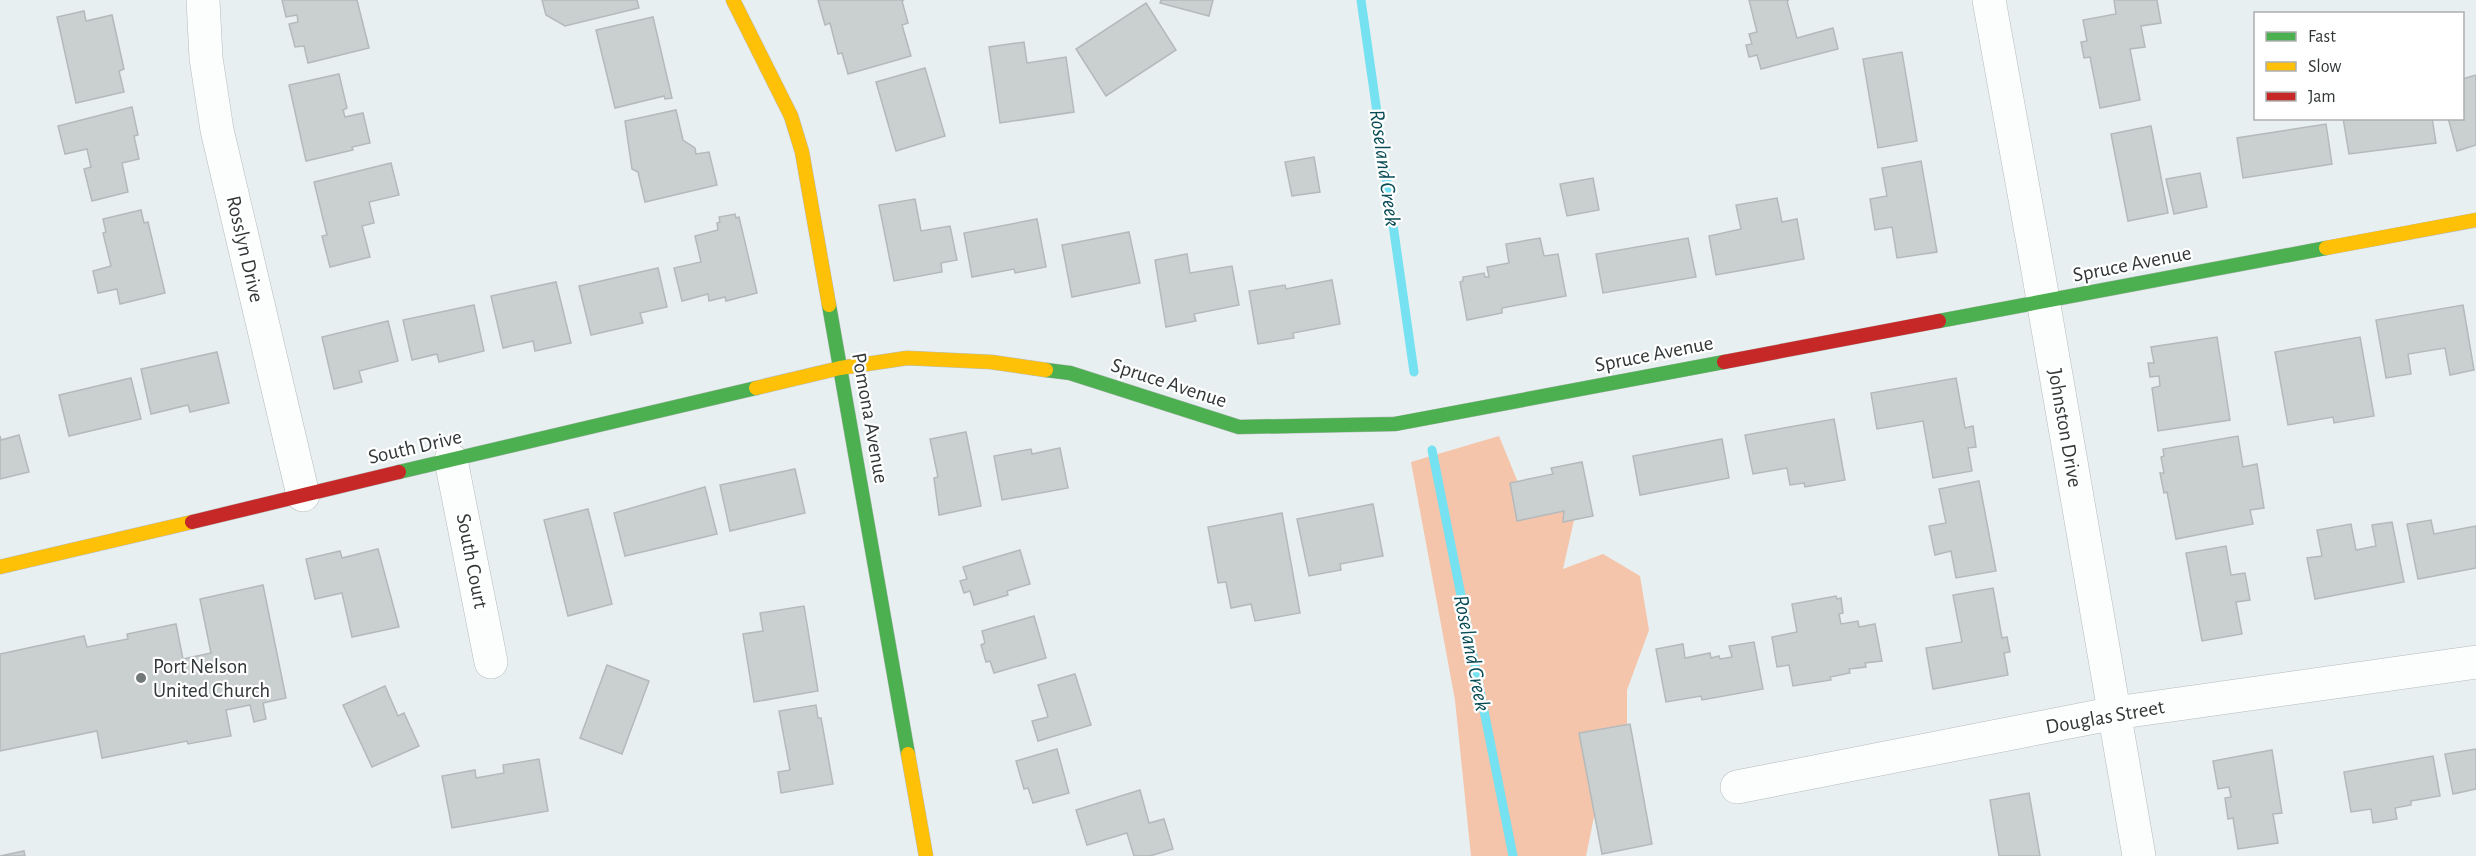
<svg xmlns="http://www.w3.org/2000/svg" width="2476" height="856" font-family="'Alegreya Sans',sans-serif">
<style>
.forest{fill:#f4c4ab}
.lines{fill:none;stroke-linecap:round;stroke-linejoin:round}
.stream{stroke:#75e1f1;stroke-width:9}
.building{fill:#cacfd0;stroke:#b4babb;stroke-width:1.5}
.street-casing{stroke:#b6bbbc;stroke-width:34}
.fast-casing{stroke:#b6bbbc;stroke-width:15}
.slow-casing{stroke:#b6bbbc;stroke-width:15}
.jam-casing{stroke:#b6bbbc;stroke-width:15}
.street{stroke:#fcfdfd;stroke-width:33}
.fast{stroke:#4caf50;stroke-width:14}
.slow{stroke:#ffc107;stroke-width:14}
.jam{stroke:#c62828;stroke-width:14}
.poi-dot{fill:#727778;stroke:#fff;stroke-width:2}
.labels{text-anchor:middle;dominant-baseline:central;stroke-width:4.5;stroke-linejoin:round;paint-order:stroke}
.street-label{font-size:21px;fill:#323738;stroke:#fff}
.poi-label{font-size:21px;fill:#323738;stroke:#fff;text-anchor:start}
.water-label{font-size:22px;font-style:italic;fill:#094c55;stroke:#fff}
</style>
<rect width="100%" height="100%" fill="#e8eff0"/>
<polygon class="forest" points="1499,436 1519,485 1544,490 1574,520 1563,569 1603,554 1640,576 1649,630 1627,690 1627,769 1595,812 1586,856 1471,856 1455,700 1411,462"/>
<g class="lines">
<g class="stream">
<polyline points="1361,0 1414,372"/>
<polyline points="1432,450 1513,856"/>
</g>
</g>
<g class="building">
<polygon points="282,0 357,0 369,48 308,63 304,46 295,47 289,24 298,22 297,15 286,17"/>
<polygon points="542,0 637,0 639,8 565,26 546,15"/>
<polygon points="818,0 904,0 902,1 908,23 902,25 911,56 848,74 842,53 838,54 830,23 825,25"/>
<polygon points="1161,0 1213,0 1209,16 1160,3"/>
<polygon points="1749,0 1789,0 1787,1 1797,38 1833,28 1838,49 1761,69 1757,55 1749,57 1746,45 1752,44 1749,34 1757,32"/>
<polygon points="2114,0 2157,0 2161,23 2141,26 2145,47 2130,49 2140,100 2100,108 2090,57 2084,58 2081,42 2087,41 2083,20 2116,14"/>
<polygon points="1146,3 1176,50 1106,96 1076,49"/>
<polygon points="84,11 86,21 112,15 124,69 119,71 124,92 76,103 57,17"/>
<polygon points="653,17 672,98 665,99 664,96 615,108 596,30"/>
<polygon points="1024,42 1027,63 1066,57 1074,112 1000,123 989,47"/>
<polygon points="1902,52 1917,141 1878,148 1863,59"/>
<polygon points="925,68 945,136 896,151 876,82"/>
<polygon points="339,74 347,108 343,110 345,117 363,113 370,143 352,147 353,150 306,161 289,85"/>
<polygon points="2476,75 2476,145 2457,151 2448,118 2462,118 2462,79"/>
<polygon points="132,107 138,135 134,136 139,159 122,163 128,192 92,201 84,169 91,167 87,149 65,154 58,126"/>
<polygon points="676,110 683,140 695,148 696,154 709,152 717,185 645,202 638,172 632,169 625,121"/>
<polygon points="2343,118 2432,118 2436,143 2349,154"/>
<polygon points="2326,124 2332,164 2243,178 2237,138"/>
<polygon points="2151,126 2168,213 2128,221 2111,134"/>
<polygon points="1314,157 1320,192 1292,196 1285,162"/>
<polygon points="1921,161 1937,252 1897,258 1892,227 1875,230 1870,199 1887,196 1882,168"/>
<polygon points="391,163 399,195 369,202 374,223 362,226 370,257 330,267 322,236 327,235 314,182"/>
<polygon points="2200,173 2207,207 2174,214 2166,179"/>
<polygon points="1593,178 1599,210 1567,216 1560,184"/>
<polygon points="1777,198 1782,222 1797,219 1804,259 1716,275 1709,236 1741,229 1736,205"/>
<polygon points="915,199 921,231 950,226 957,260 941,263 942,272 894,281 879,205"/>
<polygon points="141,210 144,223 148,222 165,293 120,304 117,289 98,293 93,271 111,266 103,233 106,232 103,219"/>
<polygon points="735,214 736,218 739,217 757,293 726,301 725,297 709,301 708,294 682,301 674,268 701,262 695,236 718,230 717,223 720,222 719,217"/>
<polygon points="1037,219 1046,267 1015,273 1014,269 972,277 964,233"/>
<polygon points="1129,232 1140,283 1072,297 1062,245"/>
<polygon points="1540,238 1544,256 1558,254 1566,296 1502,308 1502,313 1467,320 1460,282 1463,281 1463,277 1484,273 1485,277 1489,277 1487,267 1509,263 1506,244"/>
<polygon points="1688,238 1696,277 1603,293 1596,254"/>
<polygon points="1187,254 1190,273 1232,266 1239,305 1194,314 1196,321 1166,327 1155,260"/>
<polygon points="658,268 667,307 640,313 643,323 591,335 579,286"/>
<polygon points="1332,280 1340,324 1293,333 1294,338 1258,344 1249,291 1285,285 1286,289"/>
<polygon points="556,282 571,343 535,351 533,341 503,348 491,296"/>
<polygon points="474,305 484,351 439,362 437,354 412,360 403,320"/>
<polygon points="2463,305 2474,370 2450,375 2445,348 2408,354 2411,374 2386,378 2376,320"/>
<polygon points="388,321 398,361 359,371 362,382 334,389 322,337"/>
<polygon points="2217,337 2230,420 2158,431 2152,388 2160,386 2159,376 2150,377 2148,363 2154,363 2151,347"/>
<polygon points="2360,337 2374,416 2334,423 2333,417 2288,425 2275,352"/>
<polygon points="217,352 229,403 190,412 188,405 151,414 141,369"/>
<polygon points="131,378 141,419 69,436 59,395"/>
<polygon points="1956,378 1965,428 1973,426 1976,447 1968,448 1972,471 1933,478 1923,421 1877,429 1871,393"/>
<polygon points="1834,419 1845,480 1805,487 1804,483 1790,485 1787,468 1753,474 1745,435"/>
<polygon points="966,432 981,506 939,515 934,478 938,477 930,439"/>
<polygon points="19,435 29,472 0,479 0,436 1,440"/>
<polygon points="2238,436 2243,467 2257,464 2264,508 2250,510 2253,524 2176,539 2167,492 2164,493 2160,473 2164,473 2161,457 2164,456 2163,449"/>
<polygon points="1722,439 1729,478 1640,495 1633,456"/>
<polygon points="1060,448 1068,488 1002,500 994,456 1031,449 1032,454"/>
<polygon points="1582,462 1593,516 1563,522 1564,511 1517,521 1510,483 1553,474 1551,468"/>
<polygon points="795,469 805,513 730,531 720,485"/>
<polygon points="1979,481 1996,571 1956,578 1951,551 1935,555 1929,526 1946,523 1939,489"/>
<polygon points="705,487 717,534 625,556 614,513"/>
<polygon points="1373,504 1383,556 1340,564 1341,570 1309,576 1297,519"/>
<polygon points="588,509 612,604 568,616 544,520"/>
<polygon points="1282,513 1300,613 1255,621 1251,604 1231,608 1226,582 1218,583 1208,527"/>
<polygon points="2431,520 2434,534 2476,526 2476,568 2418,579 2407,524"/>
<polygon points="2392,522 2404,582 2315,599 2307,558 2322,556 2317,530 2351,524 2356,550 2376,546 2372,525"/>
<polygon points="2226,546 2231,575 2245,573 2250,600 2236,602 2242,634 2202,641 2186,553"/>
<polygon points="378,549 399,627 352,637 342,593 315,599 306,559 340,551 342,558"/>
<polygon points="1020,550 1030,584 1007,591 1008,595 974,605 970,591 964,593 960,581 967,579 963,567"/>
<polygon points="263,585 286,698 263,703 266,719 254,722 250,705 226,710 231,736 188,744 187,741 102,758 97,731 0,751 0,654 84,636 87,647 128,639 127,634 176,624 183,659 211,653 200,599"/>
<polygon points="1993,588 2002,638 2007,637 2010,652 2004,653 2008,675 1933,689 1926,648 1962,642 1953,595"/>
<polygon points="1836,596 1837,599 1841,598 1843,613 1839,614 1841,624 1858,621 1859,627 1875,624 1882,661 1865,663 1866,667 1849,669 1850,673 1830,677 1831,680 1793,686 1789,665 1777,667 1772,637 1797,632 1792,604"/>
<polygon points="804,606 818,691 754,702 743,634 763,631 760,613"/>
<polygon points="1034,616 1046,658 994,673 990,661 986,662 981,645 985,643 982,631"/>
<polygon points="1754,642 1763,689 1702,700 1701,696 1666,702 1656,649 1683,644 1685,658 1710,653 1711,658 1719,656 1720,659 1732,657 1729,646"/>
<polygon points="607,665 649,681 622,754 580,738"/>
<polygon points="1075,674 1091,725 1038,741 1032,721 1048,717 1038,685"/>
<polygon points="385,686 398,716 404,713 419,746 372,767 343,705"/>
<polygon points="816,705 818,718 821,718 833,784 781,793 778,772 790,770 779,711"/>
<polygon points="1630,724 1652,844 1602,854 1579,733"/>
<polygon points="1057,749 1069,793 1033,803 1028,788 1024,789 1016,761"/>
<polygon points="2476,749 2476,789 2453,794 2445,754"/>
<polygon points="2272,750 2282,813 2273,814 2278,843 2238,849 2233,818 2228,819 2225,798 2231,797 2229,787 2218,789 2213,761"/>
<polygon points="2433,756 2440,796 2411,801 2411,805 2395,808 2397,819 2373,823 2371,809 2351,812 2344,772"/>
<polygon points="539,759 548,811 452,828 442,776 475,770 476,778 504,773 503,765"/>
<polygon points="1140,790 1149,823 1164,819 1173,849 1150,856 1134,856 1127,833 1087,845 1076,810"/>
<polygon points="2029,793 2040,856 1999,856 1990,800"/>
<polygon points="24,851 25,856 0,856"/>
</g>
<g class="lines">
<g class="street-casing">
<g id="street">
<polyline points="203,0 206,58 217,130 303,495"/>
<polyline points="1989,0 2037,265 2139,856"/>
<polyline points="451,460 491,662"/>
<polyline points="1737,787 2115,713 2476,662"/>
</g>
</g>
<g class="fast-casing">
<g id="fast">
<polyline points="829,305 908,754"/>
<polyline points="1939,321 2326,248"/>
<polyline points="1046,370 1070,373 1239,427 1395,424 1724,362"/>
<polyline points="399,472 756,388"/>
</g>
</g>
<g class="slow-casing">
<g id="slow">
<polyline points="733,0 791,116 802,152 829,305"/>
<polyline points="2326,248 2476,220"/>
<polyline points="756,388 840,368 907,358 991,362 1046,370"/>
<polyline points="0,567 192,522"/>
<polyline points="908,754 926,856"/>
</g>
</g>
<g class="jam-casing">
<g id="jam">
<polyline points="1724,362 1939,321"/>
<polyline points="192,522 399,472"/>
</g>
</g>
<use href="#street" class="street"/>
<use href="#fast" class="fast"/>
<use href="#slow" class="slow"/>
<use href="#jam" class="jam"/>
</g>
<circle class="poi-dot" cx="141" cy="678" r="6"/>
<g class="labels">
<g class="street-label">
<text transform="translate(245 249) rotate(77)">Rosslyn Drive</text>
<text transform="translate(2132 264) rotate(-11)">Spruce Avenue</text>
<text transform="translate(1654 354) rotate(-11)">Spruce Avenue</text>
<text transform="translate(1169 383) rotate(18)">Spruce Avenue</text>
<text transform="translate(870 418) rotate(80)">Pomona Avenue</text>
<text transform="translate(2065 428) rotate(80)">Johnston Drive</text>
<text transform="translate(415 447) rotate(-13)">South Drive</text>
<text transform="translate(472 561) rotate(79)">South Court</text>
<text transform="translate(2105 717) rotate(-10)">Douglas Street</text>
</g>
<g class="poi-label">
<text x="153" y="666">Port Nelson<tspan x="153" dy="24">United Church</tspan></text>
</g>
<g class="water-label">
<text transform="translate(1385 168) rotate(82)">Roseland Creek</text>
<text transform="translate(1472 653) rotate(79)">Roseland Creek</text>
</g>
</g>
<rect x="2254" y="12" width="210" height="108" fill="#ffffff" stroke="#adafaf" stroke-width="1.5"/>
<rect x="2266" y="32" width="30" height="9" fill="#4caf50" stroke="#adafaf" stroke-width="1.5"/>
<text x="2308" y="42" font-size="18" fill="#323738">Fast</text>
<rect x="2266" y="62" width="30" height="9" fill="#ffc107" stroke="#adafaf" stroke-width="1.5"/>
<text x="2308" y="72" font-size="18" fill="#323738">Slow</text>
<rect x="2266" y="92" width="30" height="9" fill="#c62828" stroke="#adafaf" stroke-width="1.5"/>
<text x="2308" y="102" font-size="18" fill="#323738">Jam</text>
</svg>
